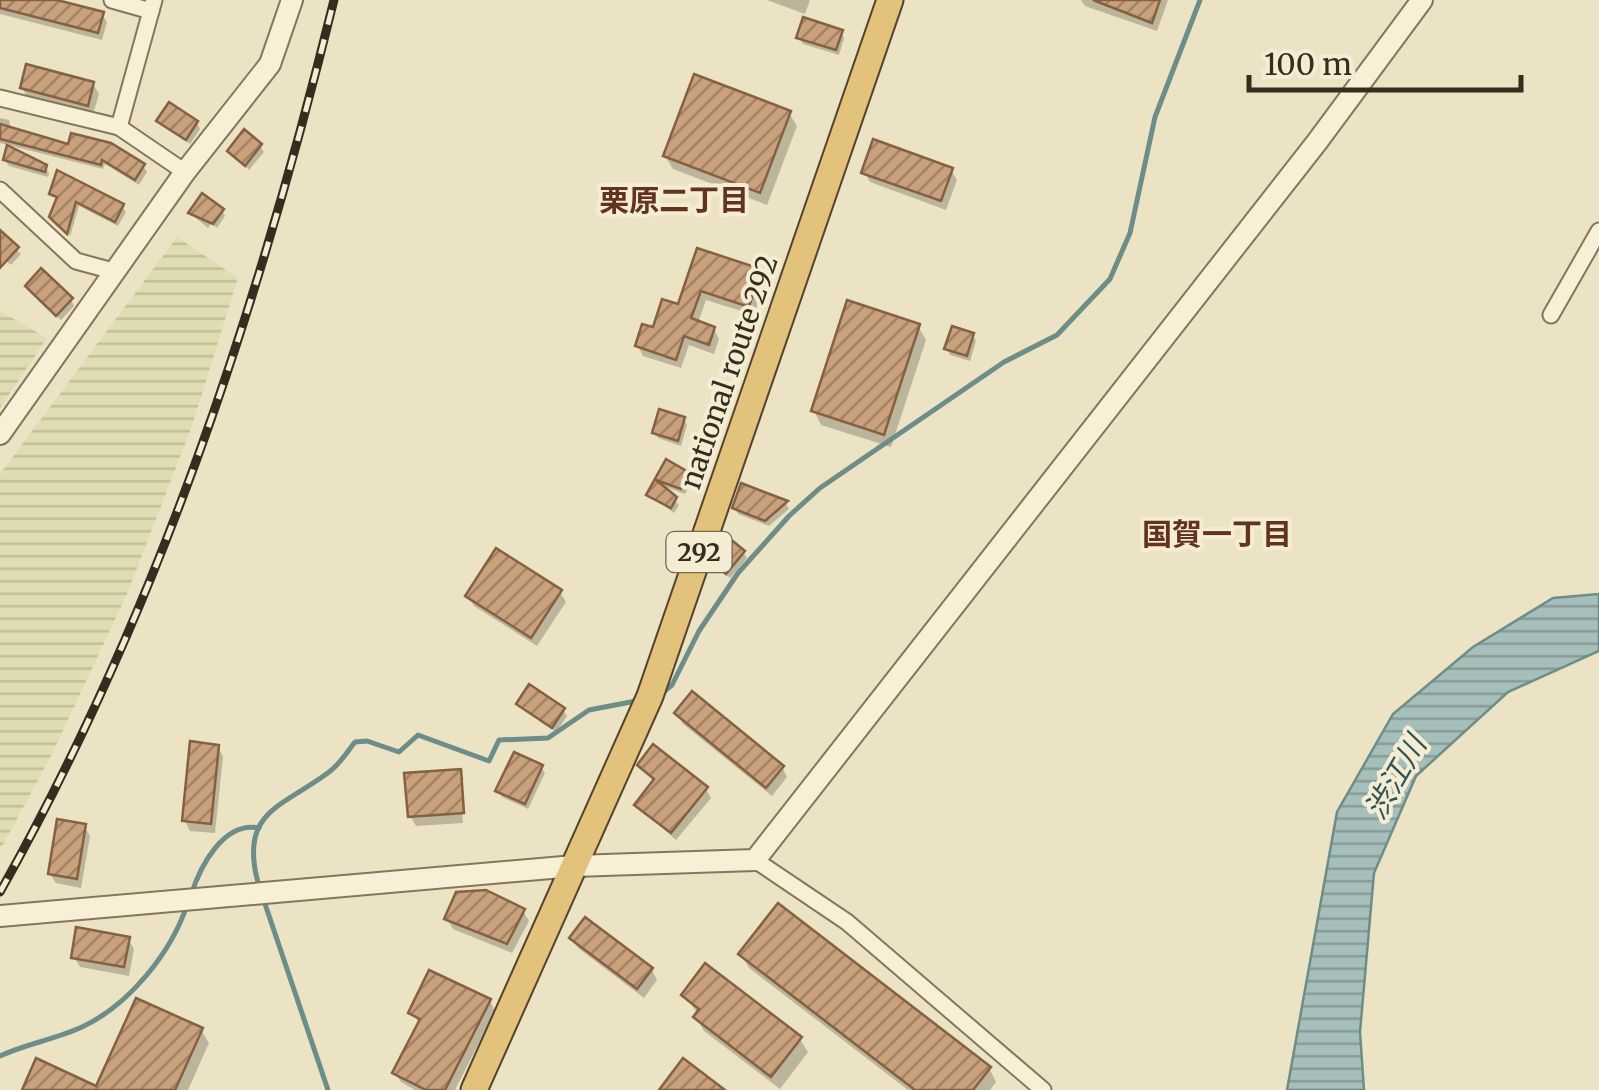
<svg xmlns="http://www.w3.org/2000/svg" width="1599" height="1090" font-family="Merriweather,'Noto Sans JP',serif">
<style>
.farmland{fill:url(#farmland-rules)}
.water{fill:url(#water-rules);stroke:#6d8d88;stroke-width:2.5}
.shadow{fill:#0003}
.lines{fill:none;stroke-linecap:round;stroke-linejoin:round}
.stream{stroke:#6d8d88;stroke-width:5}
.building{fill:url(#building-hatch);stroke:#846142;stroke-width:2.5}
.minor-casing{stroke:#86755b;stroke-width:19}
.tertiary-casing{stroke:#86755b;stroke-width:24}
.trunk-casing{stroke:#54432f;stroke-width:29}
.minor{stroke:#f7f0d7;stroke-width:15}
.tertiary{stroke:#f7f0d7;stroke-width:20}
.trunk{stroke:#e3c27c;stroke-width:25}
.rail-casing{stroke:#372c1f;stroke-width:9}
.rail{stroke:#f4edd4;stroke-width:5;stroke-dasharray:15;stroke-linecap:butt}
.labels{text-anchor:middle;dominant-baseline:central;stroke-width:8;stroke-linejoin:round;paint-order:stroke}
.shield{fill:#f4edd4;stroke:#706655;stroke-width:2.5}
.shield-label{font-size:25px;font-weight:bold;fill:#372c1f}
.street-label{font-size:28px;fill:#372c1f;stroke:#f4edd4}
.neighbourhood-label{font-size:30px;font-weight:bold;fill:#613320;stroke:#f4edd4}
.water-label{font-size:30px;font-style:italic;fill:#2f5556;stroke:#f4edd4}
</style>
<defs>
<pattern id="farmland-rules" width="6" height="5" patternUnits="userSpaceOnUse" patternTransform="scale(2.5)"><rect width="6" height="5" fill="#e1ddb2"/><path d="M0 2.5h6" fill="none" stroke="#c2be99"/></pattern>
<pattern id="water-rules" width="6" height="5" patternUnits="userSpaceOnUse" patternTransform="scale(2.5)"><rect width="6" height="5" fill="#a6bfba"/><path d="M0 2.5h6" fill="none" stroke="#889b97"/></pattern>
<pattern id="building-hatch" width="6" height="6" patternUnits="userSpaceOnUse" patternTransform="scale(2.5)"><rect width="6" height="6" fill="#c9a17c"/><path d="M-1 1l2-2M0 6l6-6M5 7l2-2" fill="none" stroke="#a48365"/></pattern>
</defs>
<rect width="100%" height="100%" fill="#ece3c4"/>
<g class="farmland">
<polygon points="177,237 238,278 192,426 127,594 50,758 0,850 0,474"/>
<polygon points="0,311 47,338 0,408"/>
</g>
<polygon class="water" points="1599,594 1599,651 1508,692 1416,776 1374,873 1360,1032 1364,1090 1287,1090 1337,812 1393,714 1473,647 1553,598"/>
<g class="shadow">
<polygon points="0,0 47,0 102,14 107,22 102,40 0,14"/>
<polygon points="767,0 810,0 805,14"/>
<polygon points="1081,0 1168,0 1157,31 1085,6"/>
<polygon points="841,32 844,38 839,55 803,44 799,37"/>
<polygon points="93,84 99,94 93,114 28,98 22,88"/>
<polygon points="789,113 797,126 767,205 673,169 665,156"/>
<polygon points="0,118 9,120 11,129 143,166 147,172 139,185 105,164 103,169 0,143"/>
<polygon points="159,121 197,123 200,129 190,144"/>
<polygon points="260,146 264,152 249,170 230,152"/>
<polygon points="5,160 46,167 49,174 48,177 9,166"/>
<polygon points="951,170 957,180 946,210 870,182 864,172"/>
<polygon points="52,194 122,206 126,212 118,226 79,206 70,236 55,222 58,200"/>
<polygon points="222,210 225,216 217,228 211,224 208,228 191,214"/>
<polygon points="0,233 21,254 11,265 0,256"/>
<polygon points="699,251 760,271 765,281 754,315 706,300 698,323 714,329 719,339 714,354 689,345 681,368 643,356 638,346 680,307"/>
<polygon points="31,292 71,300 74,306 61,320"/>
<polygon points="918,326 926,340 891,447 821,425 814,411"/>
<polygon points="973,335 976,341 970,361 950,355 947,349"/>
<polygon points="684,419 687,425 681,446 658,438 654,432"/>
<polygon points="667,462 692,481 685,494 660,485 679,505 674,513 649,495"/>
<polygon points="742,486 786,503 789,509 769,526 738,514 735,508"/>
<polygon points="743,552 747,558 730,578 720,570 717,564 723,557"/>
<polygon points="560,592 566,602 537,646 474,606 468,596"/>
<polygon points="519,704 563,710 567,716 556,732"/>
<polygon points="677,714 782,767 787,777 772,796 683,724"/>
<polygon points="218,747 223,757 215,833 190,831 185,821"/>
<polygon points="640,765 706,789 711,798 676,840 637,805 655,782"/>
<polygon points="541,767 545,773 528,809 502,797 498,791"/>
<polygon points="460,772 464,779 459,779 463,823 416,826 410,816"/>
<polygon points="84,826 90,836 81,888 56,883 50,874"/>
<polygon points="523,911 529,921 512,953 453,929 447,919"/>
<polygon points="586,921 652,970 657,980 644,998 578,948 572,939"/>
<polygon points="128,939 134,949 129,976 80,967 74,957"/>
<polygon points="741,954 989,1068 996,1082 990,1090 908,1090 749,968"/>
<polygon points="684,995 800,1039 808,1052 780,1089 704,1031 696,1017 698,1014"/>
<polygon points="490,1001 495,1011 455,1090 415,1090 401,1082 395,1073 420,1024 411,1013"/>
<polygon points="201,1030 209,1043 188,1090 24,1090 97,1089"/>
</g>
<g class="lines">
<g class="stream">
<polyline points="661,694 672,685 699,631 738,573 789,516 820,488 1004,362 1057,335 1110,279 1130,233 1155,117 1200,0"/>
<path d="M259,886c-22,-75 24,-79 70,-114 10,-7 18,-20 26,-30l12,-1 32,11 19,-17 71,26 10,-21 49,-2 41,-28 47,-9"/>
<path d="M191,895c9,-28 32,-74 68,-67"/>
<polyline points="264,901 328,1090"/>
<path d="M0,1056c26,-12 56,-17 82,-29 47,-22 89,-74 105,-122"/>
</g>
</g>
<g class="building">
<polygon points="0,0 57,0 104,12 98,33 0,8"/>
<polygon points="1093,0 1160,0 1152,23"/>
<polygon points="803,17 843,30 836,50 796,38"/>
<polygon points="26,64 94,82 88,106 20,88"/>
<polygon points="694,74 791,111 760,193 663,156"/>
<polygon points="169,102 198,121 186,140 156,121"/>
<polygon points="0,124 68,144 71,133 111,143 145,164 135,180 102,160 101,165 0,139"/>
<polygon points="244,129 262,144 245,166 227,151"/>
<polygon points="873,139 953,168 941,201 861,173"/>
<polygon points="7,145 47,165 45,172 3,160"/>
<polygon points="57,170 124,204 115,222 76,202 67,234 49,217 57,197 49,194"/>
<polygon points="202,193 224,209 213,224 188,213"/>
<polygon points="0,230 19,247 0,268"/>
<polygon points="697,248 761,269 749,307 701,291 691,318 715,327 709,345 684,336 676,360 635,346 642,324 653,327 662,299 678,304"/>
<polygon points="41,268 73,298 56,316 25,286"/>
<polygon points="847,300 920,324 884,435 811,411"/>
<polygon points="952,326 974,333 967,356 944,349"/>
<polygon points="659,409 685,417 678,441 652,433"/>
<polygon points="666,459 690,473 681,489 656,480 677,497 671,508 646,495"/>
<polygon points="741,483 788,501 765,521 732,508"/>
<polygon points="723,533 745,551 726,574 714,564 721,555 717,551"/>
<polygon points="496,548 562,590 531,638 465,596"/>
<polygon points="529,684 565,708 552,728 516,704"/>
<polygon points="692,691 784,766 766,788 674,713"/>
<polygon points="190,741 219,745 211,824 182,821"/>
<polygon points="653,744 708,787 671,833 634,805 654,779 637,765"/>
<polygon points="514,752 543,765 525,804 495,791"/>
<polygon points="461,769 464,813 408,817 404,773"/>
<polygon points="57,819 86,824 77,879 48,874"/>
<polygon points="486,890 525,909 507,944 444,919 456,892"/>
<polygon points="778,903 991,1067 973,1090 915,1090 738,954"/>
<polygon points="585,917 653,968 637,989 569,938"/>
<polygon points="76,927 130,937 124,967 71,958"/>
<polygon points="705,963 802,1037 771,1077 693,1017 699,1009 681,995"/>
<polygon points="429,970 491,999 445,1090 426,1090 392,1073 420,1019 408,1013"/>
<polygon points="136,998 203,1028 175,1090 22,1090 36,1058 96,1086"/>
<polygon points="683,1058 725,1090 659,1090"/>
</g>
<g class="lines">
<g class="minor-casing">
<g id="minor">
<polyline points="112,0 151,11"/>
<polyline points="0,98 119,127 154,0"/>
<polyline points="119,127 185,172"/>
<polyline points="0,190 76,261 113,271"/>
<polyline points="1551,315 1599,231"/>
<polyline points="755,860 847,922 1043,1090"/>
</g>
</g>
<g class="tertiary-casing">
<g id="tertiary">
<polyline points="0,434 185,172 270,64 292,0"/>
<polyline points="0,916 574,866 755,860 1317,142 1422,0"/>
</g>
</g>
<g class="trunk-casing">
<polyline id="trunk" points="474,1090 650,696 890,0"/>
</g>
<use href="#minor" class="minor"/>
<use href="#tertiary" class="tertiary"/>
<use href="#trunk" class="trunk"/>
<g class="rail-casing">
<path id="rail" d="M0,892c157,-279 258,-582 334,-892"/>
</g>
<use href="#rail" class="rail"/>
</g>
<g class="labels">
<rect class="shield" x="666.5" y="532" width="65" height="40" rx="8"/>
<g class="shield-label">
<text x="699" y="552">292</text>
</g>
<g class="street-label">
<text transform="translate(729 372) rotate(-71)">national route 292</text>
</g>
<g class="neighbourhood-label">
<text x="674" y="200">栗原二丁目</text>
<text x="1217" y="534">国賀一丁目</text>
</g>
<g class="water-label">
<text transform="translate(1395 777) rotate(-60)">渋江川</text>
</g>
</g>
<path d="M1249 75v15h272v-15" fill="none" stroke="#372c1f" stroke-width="5"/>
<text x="1264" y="75" font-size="30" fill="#372c1f" stroke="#f4edd4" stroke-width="8" paint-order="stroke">100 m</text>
</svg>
